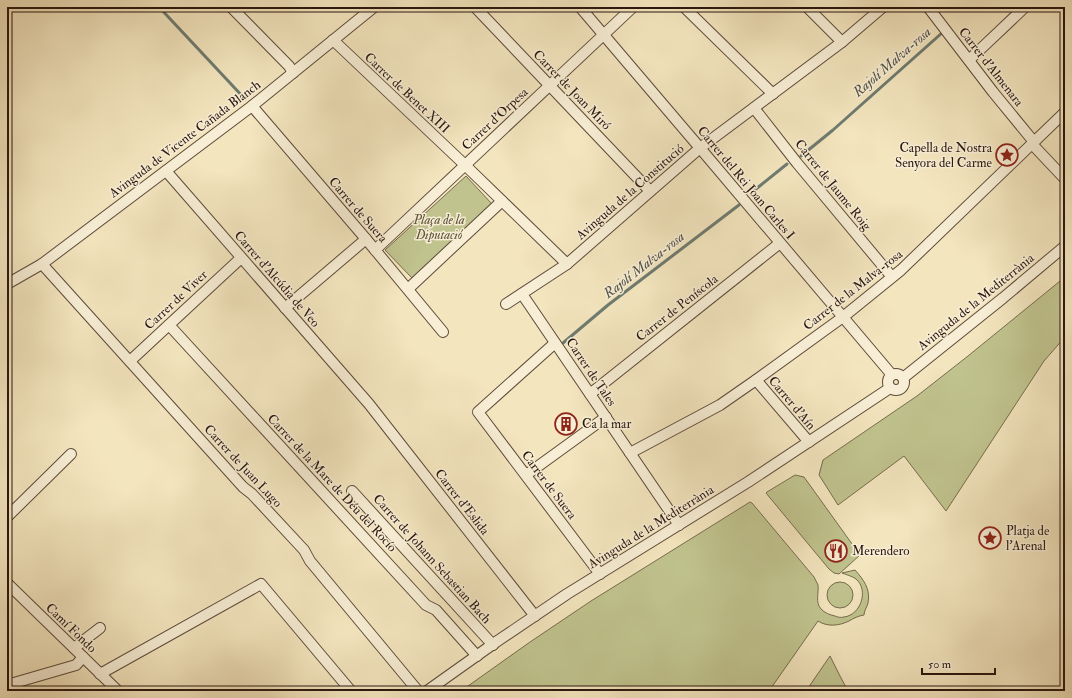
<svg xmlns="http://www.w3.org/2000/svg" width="1072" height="698" font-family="'IM FELL Double Pica',serif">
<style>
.green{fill:#c0c38e;stroke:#766c4e}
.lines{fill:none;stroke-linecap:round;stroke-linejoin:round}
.stream{stroke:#6e7b70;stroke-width:3}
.minor-casing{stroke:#5d4a3a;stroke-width:12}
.minor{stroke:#f7eed5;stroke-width:10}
.labels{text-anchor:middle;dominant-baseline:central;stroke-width:3;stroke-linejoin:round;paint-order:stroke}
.street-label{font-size:13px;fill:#2b160e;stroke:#f7eed5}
.poi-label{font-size:13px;fill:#2b160e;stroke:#f7eed5;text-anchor:start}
.park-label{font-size:13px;font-style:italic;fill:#5f533b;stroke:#f7eed5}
.water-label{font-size:14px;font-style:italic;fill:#525147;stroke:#f7eed5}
</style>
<rect width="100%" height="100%" fill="#f3e5be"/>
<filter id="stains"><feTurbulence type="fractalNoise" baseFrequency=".005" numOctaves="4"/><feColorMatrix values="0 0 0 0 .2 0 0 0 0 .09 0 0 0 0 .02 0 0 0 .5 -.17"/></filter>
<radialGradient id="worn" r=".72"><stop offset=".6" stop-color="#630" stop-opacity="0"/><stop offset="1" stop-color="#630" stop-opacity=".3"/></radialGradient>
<g class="green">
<polygon points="466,176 492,204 412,278 385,250"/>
<polygon points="1065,277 1065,337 1044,361 946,511 904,456 838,505 819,475 823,460 917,396 968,356"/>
<polygon points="795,475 804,477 860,555 839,574 834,573 829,569 766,493 767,492"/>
<path d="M750,502l2,1 62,74c1,3 3,5 4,8 1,8 -3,17 3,24 4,4 9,6 14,7 2,1 6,2 9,1 17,-2 25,-27 12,-38 -4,-3 -9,-4 -14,-6l13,-3c8,9 16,19 13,33 -1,4 -4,8 -4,12 -6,1 -10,3 -15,6 -10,5 -22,6 -31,0l-49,70h-308l69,-49 61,-41z"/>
<circle cx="840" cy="595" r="13"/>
<polygon points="830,656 840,676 848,691 806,691"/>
</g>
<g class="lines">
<g class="stream">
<polyline points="159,7 245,99"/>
<polyline points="801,156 833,130 943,32"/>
<polyline points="751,193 787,164"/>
<polyline points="563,343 608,305 739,205"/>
</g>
<g class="minor-casing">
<g id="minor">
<polyline points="231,7 289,66 293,73"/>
<polyline points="475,7 650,191"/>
<polyline points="580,7 700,148 892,375"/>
<polyline points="684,7 773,94"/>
<polyline points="807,7 842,42"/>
<polyline points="928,7 993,92 1034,142"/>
<polyline points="333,40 465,165 567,264"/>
<polyline points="969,60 1025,7"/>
<polyline points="252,106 366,239 443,332"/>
<polyline points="754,108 797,163 892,277"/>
<polyline points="1032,144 1065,179"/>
<polyline points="166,171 369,404 535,616"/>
<polyline points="375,250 633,7"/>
<polyline points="42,264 243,487 252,494 304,550 310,561 418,691"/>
<polyline points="7,284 42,264 252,106 374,7"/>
<polyline points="408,289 502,201"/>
<polyline points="522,294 679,525"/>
<polyline points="506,304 567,264 700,148 842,42 883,7"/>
<polyline points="285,308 366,239"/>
<polyline points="169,325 426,605 436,610 477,656"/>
<polyline points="555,343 478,412 600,574"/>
<polyline points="130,361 241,258"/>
<circle cx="896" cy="382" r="8"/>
<polyline points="903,378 1003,298 1065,246"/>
<polyline points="756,380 809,442"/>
<polyline points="590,394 780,243"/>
<polyline points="630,453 720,405 756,380 843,317 901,270 1065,112"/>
<polyline points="526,475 606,417"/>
<polyline points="352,491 493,645"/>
<polyline points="7,517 71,454"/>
<polyline points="7,583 118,691"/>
<polyline points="74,648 100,628"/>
<polyline points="100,674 261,584 351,691"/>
<polyline points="7,685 76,665 83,657"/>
<polyline points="427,691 496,642 567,594 748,482 890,388"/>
</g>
</g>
<use href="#minor" class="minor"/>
</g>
<defs>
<g id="sight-ring" transform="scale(1.15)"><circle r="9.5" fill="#f7eed5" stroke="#8f2418" stroke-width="1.5"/><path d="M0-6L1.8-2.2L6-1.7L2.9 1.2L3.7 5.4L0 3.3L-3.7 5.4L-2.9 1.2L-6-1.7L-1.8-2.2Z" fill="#8f2418"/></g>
<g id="building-ring" transform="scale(1.15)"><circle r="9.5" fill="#f7eed5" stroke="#8f2418" stroke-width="1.5"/><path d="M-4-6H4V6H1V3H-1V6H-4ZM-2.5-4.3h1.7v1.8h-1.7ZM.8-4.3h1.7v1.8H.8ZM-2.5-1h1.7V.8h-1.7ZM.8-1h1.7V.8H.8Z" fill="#8f2418"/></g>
<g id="restaurant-ring" transform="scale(1.15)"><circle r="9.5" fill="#f7eed5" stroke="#8f2418" stroke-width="1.5"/><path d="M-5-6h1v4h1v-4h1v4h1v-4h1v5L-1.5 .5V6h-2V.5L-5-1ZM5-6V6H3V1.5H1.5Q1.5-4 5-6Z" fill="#8f2418"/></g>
</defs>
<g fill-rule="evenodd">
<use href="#sight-ring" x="1007" y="155"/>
<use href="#building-ring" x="566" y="424"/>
<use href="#sight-ring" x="990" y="538"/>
<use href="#restaurant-ring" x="836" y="551"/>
</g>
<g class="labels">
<g class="street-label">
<text transform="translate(991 67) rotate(52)">Carrer d'Almenara</text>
<text transform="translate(572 90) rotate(46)">Carrer de Joan Miró</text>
<text transform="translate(407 93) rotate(43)">Carrer de Benet XIII</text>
<text transform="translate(495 119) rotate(-43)">Carrer d'Orpesa</text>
<text transform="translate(185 139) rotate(-37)">Avinguda de Vicente Cañada Blanch</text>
<text transform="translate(746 183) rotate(50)">Carrer del Rei Joan Carles I</text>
<text transform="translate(833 185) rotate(51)">Carrer de Jaume Roig</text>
<text transform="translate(630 192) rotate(-41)">Avinguda de la Constitució</text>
<text transform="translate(358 210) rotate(49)">Carrer de Suera</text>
<text transform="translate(277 279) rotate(49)">Carrer d'Alcúdia de Veo</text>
<text transform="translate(853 290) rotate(-38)">Carrer de la Malva-rosa</text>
<text transform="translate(176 300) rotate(-43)">Carrer de Viver</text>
<text transform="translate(976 302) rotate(-39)">Avinguda de la Mediterrània</text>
<text transform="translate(677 308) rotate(-38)">Carrer de Peníscola</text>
<text transform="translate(591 372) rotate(56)">Carrer de Tales</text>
<text transform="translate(792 403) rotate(50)">Carrer d'Aín</text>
<text transform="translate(243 466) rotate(47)">Carrer de Juan Lugo</text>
<text transform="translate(332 483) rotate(47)">Carrer de la Mare de Déu del Rocío</text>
<text transform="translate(549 485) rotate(53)">Carrer de Suera</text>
<text transform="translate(462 502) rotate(52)">Carrer d'Eslida</text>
<text transform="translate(651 527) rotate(-32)">Avinguda de la Mediterrània</text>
<text transform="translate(432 559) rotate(48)">Carrer de Johann Sebastian Bach</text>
<text transform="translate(71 628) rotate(44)">Camí Fondo</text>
</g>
<g class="poi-label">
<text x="992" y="148" text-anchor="end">Capella de Nostra<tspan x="992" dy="15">Senyora del Carme</tspan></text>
<text x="582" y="424">Ca la mar</text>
<text x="1006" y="531">Platja de<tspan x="1006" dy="15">l'Arenal</tspan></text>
<text x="852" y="551">Merendero</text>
</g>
<g class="park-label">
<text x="439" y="220">Plaça de la<tspan x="439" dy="15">Diputació</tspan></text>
</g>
<g class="water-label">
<text transform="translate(892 62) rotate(-41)">Rajolí Malva-rosa</text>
<text transform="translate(644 265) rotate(-38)">Rajolí Malva-rosa</text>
</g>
</g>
<rect width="1072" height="698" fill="none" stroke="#f3e5be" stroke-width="24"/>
<rect x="8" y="8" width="1056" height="682" fill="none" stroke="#2b160e" stroke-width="2"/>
<rect x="12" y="12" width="1048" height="674" fill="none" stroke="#2b160e"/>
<path d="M922 668v6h73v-6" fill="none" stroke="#2b160e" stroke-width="2"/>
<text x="928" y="668" font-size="12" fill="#2b160e" stroke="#f7eed5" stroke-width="3" paint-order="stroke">50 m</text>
<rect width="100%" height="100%" filter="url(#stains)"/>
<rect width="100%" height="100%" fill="url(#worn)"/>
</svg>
